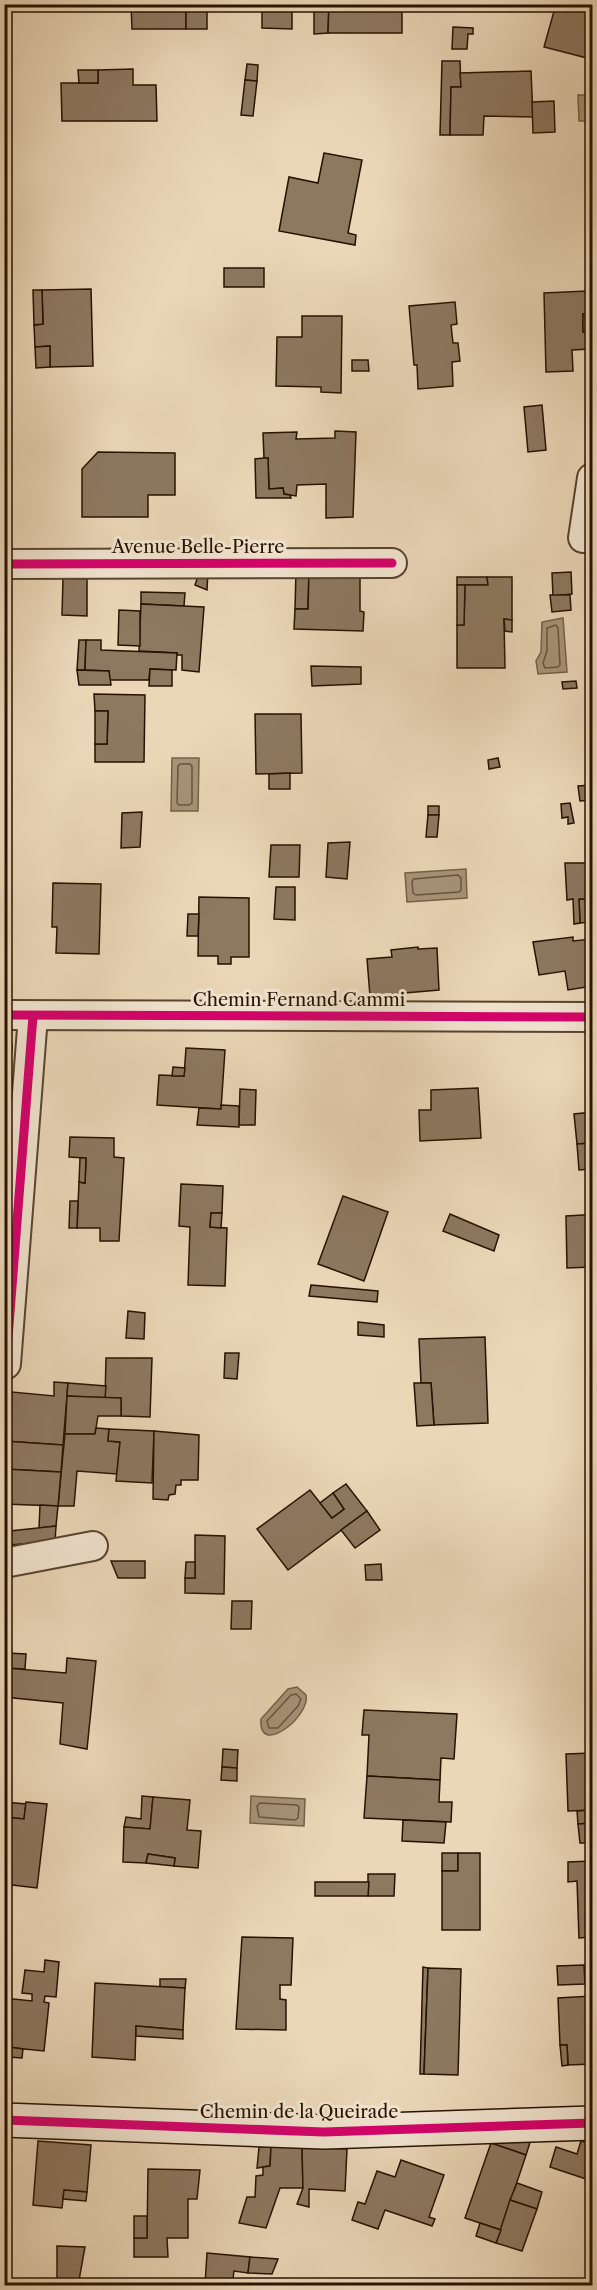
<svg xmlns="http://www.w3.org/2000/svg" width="597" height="2290" font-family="'Libre Caslon Text',serif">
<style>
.water{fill:#a89479;stroke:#746049;stroke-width:1.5}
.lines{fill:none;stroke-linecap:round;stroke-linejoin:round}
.shore{stroke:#68533c;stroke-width:1.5}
.building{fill:#8d7860;stroke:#271200;stroke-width:1.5}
.street-casing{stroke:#58432e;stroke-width:32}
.secondary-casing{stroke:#271200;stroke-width:36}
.street{stroke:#f2e5d1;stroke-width:28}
.secondary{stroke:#f2e5d1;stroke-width:33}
.cycleway-casing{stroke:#f2e5d1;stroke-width:13}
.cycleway{stroke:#d6006c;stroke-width:9}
.labels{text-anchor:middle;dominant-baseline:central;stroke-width:6;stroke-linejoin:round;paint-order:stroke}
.street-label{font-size:18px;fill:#271200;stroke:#f2e5d1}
</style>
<rect width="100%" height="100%" fill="#ebd7b8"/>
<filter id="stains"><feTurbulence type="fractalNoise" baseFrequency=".00333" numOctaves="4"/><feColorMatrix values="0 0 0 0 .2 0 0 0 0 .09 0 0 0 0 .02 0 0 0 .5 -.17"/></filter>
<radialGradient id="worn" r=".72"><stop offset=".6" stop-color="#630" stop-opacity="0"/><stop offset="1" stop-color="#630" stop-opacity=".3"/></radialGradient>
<g class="water">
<polygon points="578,95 592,95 592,121 579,121"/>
<polygon points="563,618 567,672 538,674 536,661 541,652 542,622"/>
<polygon points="172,758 199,758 198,811 171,811"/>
<polygon points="466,869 467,898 407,902 405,873"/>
<path d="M297,1687l9,8c5,21 -48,63 -45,24l27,-30z"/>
<polygon points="251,1796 305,1799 304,1826 250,1823"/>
</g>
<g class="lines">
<g class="shore">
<polygon points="556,625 558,628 560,665 558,667 545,668 543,663 547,651 547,628"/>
<polygon points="180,764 190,764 192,766 192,803 189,805 179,805 177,803 178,766"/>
<polygon points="458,875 461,878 461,890 459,892 416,895 413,893 412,881 414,879"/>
<polygon points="296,1694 301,1699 298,1706 278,1728 269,1728 267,1721 291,1695"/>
<polygon points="260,1803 297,1805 299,1807 298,1818 295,1820 259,1817 257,1806"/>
</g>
</g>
<g class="building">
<polygon points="131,4 186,4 186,29 132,29"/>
<rect x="186" y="4" width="21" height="25"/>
<polygon points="262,4 292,4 292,29 262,28"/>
<polygon points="314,4 329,4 328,33 314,34"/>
<polygon points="329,4 402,4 402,33 328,33"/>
<polygon points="556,4 592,4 592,37 587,58 544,47"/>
<polygon points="453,27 473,28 473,34 468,34 467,49 452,49"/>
<polygon points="442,61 460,61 461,87 451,87 450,135 440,135"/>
<polygon points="247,64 258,65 257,81 245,80"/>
<polygon points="133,69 133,85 156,85 157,121 62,121 61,83 98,83 98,70"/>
<polygon points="78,70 98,70 98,83 79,83"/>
<polygon points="531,71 533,117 484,116 483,135 450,135 451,87 461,87 460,73"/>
<polygon points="245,80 257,81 253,116 241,115"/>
<polygon points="554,101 555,132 533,133 532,102"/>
<polygon points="324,153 362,160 348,233 356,235 355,245 279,231 289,177 318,183"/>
<rect x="224" y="268" width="40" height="19"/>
<polygon points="91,289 93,366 50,367 50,346 35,347 34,325 43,324 42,290"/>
<polygon points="33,290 42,290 43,324 34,325"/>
<polygon points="587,291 588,314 583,314 583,332 589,332 589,349 572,350 573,371 546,372 544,293"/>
<polygon points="455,302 457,324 451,325 453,343 458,343 460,361 452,362 453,386 418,389 417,365 414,365 409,306"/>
<polygon points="592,313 592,332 583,332 583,314"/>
<polygon points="302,316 342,316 341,393 321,392 321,387 276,386 277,337 302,337"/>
<polygon points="50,346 50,367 36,368 35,347"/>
<polygon points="352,360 368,360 369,371 352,371"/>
<polygon points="542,405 546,450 528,452 524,407"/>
<polygon points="335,431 356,432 353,517 326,518 326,484 297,485 296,496 284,494 283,488 269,489 268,458 264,458 263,433 297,432 296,439 335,438"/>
<polygon points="98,452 175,453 175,495 148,495 148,517 82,517 82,469"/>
<polygon points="264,458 268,458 269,489 283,488 284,494 290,495 291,498 256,498 255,459"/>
<polygon points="200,570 208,570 207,590 195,585"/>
<polygon points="296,571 309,571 308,609 295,609"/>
<polygon points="309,571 360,577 360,611 364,612 363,631 294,629 295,609 308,609"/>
<polygon points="571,572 572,594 553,596 552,573"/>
<polygon points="457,577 487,577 488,585 457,585"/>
<polygon points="487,577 512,577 512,620 504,619 505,668 457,668 457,625 464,625 465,585 488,585"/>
<polygon points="63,578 87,579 87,616 62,615"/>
<polygon points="457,585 465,585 464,625 457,625"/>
<polygon points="141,592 185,593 184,606 141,604"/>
<polygon points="550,595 570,595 571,610 552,612"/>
<polygon points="141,604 204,607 199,672 182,670 182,655 176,655 177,653 139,651"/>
<polygon points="119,610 140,611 140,646 118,645"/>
<polygon points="504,619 512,620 512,632 505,631"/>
<polygon points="79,640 86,640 85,670 77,670"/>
<polygon points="86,640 101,640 101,650 177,653 176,670 150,669 149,680 109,680 109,671 85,670"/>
<polygon points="311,666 361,667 361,684 312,686"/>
<polygon points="150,669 172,670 172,686 149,686"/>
<polygon points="77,670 109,671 111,685 79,685"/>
<polygon points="576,681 577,688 563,689 562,682"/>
<polygon points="94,694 145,695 144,762 95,762 95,744 107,744 108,711 95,711"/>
<polygon points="95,711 108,711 107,744 95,744"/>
<polygon points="255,714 301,714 302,773 256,774"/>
<polygon points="498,758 500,767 489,769 488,760"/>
<polygon points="290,773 290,789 269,789 269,774"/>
<polygon points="592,785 592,800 580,801 578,786"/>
<polygon points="570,803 574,823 568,824 568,817 562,818 561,804"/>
<rect x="428" y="806" width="11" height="9"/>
<polygon points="142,812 140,847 121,848 122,813"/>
<polygon points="428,815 439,815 437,837 426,837"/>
<polygon points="350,842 347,879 326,877 328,843"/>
<polygon points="271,845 300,845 299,877 269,877"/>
<polygon points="592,862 592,922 580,923 579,899 587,899 586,863"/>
<polygon points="565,863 586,863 587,899 579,899 580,923 574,924 573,899 567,900"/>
<polygon points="53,883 101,884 99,954 56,953 57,927 52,927"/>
<polygon points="276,887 295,887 295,920 274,919"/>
<polygon points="199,897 249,898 249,957 231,957 231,964 218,964 218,956 198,956"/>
<polygon points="188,914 199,914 198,936 187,936"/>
<polygon points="573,937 573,941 592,939 592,986 568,990 565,971 539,975 533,942"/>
<polygon points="418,947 418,949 437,948 439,990 370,996 367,959 392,957 391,950"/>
<polygon points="4,1043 12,1044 6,1143 4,1143"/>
<polygon points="186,1048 225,1050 221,1109 157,1105 159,1075 184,1076"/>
<polygon points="173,1067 185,1068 184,1076 172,1076"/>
<polygon points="478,1088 481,1138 420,1141 419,1110 431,1110 431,1090"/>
<polygon points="240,1089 256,1090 255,1125 239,1125"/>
<polygon points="221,1105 239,1106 239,1127 197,1125 199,1108 221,1109"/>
<polygon points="592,1112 592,1143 577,1144 574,1114"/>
<polygon points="70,1137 114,1138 114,1157 124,1158 119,1241 100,1241 100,1228 77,1228 79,1182 85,1183 86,1158 69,1157"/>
<polygon points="592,1143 592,1169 579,1170 577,1144"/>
<polygon points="80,1158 86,1158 85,1183 79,1182"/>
<polygon points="181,1184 223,1186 222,1213 211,1213 210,1227 227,1228 225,1286 188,1285 190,1227 179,1226"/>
<polygon points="343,1196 388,1212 364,1281 318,1264"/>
<polygon points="70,1201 78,1201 77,1228 69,1228"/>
<polygon points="211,1213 222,1213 221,1228 210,1227"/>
<polygon points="450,1214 499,1235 494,1251 443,1231"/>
<polygon points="583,1215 592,1215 592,1267 567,1268 566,1216"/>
<polygon points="311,1285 378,1291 377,1302 309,1296"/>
<polygon points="128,1311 145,1313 144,1339 126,1338"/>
<polygon points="358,1322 384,1325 384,1337 358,1335"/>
<polygon points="485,1337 488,1423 434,1425 431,1383 421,1383 419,1339"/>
<polygon points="225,1353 239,1353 237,1379 224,1378"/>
<polygon points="106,1358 152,1358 150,1417 121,1416 121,1398 105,1398"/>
<polygon points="54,1382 68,1383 63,1445 4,1441 4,1411 11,1412 12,1392 54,1396"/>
<polygon points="68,1383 106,1386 105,1398 67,1396"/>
<polygon points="414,1383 431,1383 434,1425 417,1426"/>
<polygon points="67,1396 121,1398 121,1416 98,1416 95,1434 65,1434"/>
<polygon points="96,1428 109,1429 108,1441 120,1442 117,1474 77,1471 74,1506 58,1506 65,1434 95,1434"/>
<polygon points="109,1429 154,1431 152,1483 116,1481 120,1442 108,1441"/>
<polygon points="154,1431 199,1435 198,1480 181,1480 181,1485 176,1485 175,1494 169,1495 168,1500 153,1499"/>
<polygon points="4,1441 63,1445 61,1472 4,1469"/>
<polygon points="4,1469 61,1472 58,1506 4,1504"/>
<polygon points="346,1484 367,1511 288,1570 257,1529 310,1490 332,1518 344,1509 333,1493"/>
<polygon points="333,1493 344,1509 332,1518 320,1503"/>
<polygon points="40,1505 58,1506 56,1526 39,1528"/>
<polygon points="367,1511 380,1530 355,1548 341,1530"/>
<polygon points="56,1526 55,1541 10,1545 10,1531"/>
<polygon points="195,1535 225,1536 224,1594 185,1593 185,1578 195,1578"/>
<polygon points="111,1561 145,1561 145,1578 118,1578"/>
<polygon points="186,1562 195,1562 195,1578 185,1578"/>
<polygon points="381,1564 382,1580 366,1580 365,1565"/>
<polygon points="232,1601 252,1601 251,1629 231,1629"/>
<polygon points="7,1653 26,1654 25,1669 6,1668"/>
<polygon points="67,1658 96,1661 87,1749 60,1744 63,1703 4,1697 6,1668 66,1673"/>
<polygon points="364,1710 457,1714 454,1759 441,1758 440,1780 367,1776 369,1735 362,1735"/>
<polygon points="223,1749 238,1750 237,1768 222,1767"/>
<polygon points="592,1753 592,1810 568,1811 566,1754"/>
<polygon points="222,1767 237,1768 237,1781 221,1780"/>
<polygon points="367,1776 440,1780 439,1802 452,1802 451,1822 364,1818"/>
<polygon points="142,1796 153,1797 150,1829 124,1827 126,1817 141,1819"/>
<polygon points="153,1797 190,1800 187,1830 201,1831 198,1868 174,1866 175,1858 148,1854 146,1863 123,1862 124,1827 150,1829"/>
<polygon points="4,1802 26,1804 24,1819 4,1817"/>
<polygon points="26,1802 47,1804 37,1888 4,1884 4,1817 24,1819"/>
<polygon points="592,1810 592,1823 578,1824 577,1811"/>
<polygon points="403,1820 446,1822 444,1843 402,1841"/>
<polygon points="592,1823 592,1843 580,1843 578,1824"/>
<rect x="442" y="1853" width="16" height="18"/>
<polygon points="458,1853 480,1853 480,1930 442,1930 442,1871 458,1871"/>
<polygon points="148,1854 175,1858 174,1866 146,1863"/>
<polygon points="592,1861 592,1937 579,1938 577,1881 568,1882 568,1862"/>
<polygon points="368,1874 395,1874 394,1896 368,1896"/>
<polygon points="315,1882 369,1882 368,1896 315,1896"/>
<polygon points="242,1937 293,1938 291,1985 280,1985 280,1999 286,2000 286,2030 236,2029"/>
<polygon points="45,1960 59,1962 56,1997 45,1996 44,2002 49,2003 44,2051 4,2047 4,1998 32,2001 32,1994 22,1993 25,1970 44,1972"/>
<polygon points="584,1965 585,1984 558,1985 557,1966"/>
<polygon points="423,1967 428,1968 424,2074 420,2074"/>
<polygon points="428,1968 461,1969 458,2075 424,2074"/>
<polygon points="160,1979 186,1979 185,1988 160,1987"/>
<polygon points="95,1983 185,1988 183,2030 136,2026 135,2060 92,2057"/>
<polygon points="592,1996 592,2064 568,2065 567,2045 560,2045 558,1998"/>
<polygon points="136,2026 183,2030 183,2039 136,2036"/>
<polygon points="560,2045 567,2045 568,2065 562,2066"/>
<polygon points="9,2047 23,2049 22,2058 8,2057"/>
<polygon points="533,2133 526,2155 491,2143"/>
<polygon points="38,2141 91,2145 87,2192 64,2190 62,2208 33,2205"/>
<polygon points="581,2141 592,2144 592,2196 587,2194 592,2181 550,2167 556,2147 577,2154"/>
<polygon points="491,2143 526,2155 501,2230 465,2218"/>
<polygon points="259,2147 271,2147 270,2166 257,2168"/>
<polygon points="271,2147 302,2147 303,2188 280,2188 266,2228 239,2223 247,2197 255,2197 256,2176 263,2175 263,2167 270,2166"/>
<polygon points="302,2147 347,2149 345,2191 309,2189 309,2207 297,2204 303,2188"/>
<polygon points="401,2160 444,2175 429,2217 435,2219 432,2226 385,2210 378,2229 352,2220 358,2202 365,2204 377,2171 395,2177"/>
<polygon points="148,2169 200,2170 197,2199 188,2199 188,2238 167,2238 168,2257 134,2257 134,2238 147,2238"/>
<polygon points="517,2183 542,2192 537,2209 510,2200"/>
<polygon points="64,2190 87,2192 86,2201 63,2199"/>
<polygon points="510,2200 537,2209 522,2251 496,2243"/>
<rect x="134" y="2216" width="13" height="22"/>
<polygon points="480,2223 501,2230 496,2243 476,2236"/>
<polygon points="57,2246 85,2247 78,2286 57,2286"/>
<polygon points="207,2253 250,2257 248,2273 234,2271 232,2286 205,2285"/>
<polygon points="250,2257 278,2259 272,2274 248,2273"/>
</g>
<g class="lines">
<g class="street-casing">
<g id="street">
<polyline points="583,538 592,478"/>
<polyline points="4,564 392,563"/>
<polyline points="4,1015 592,1017"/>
<polyline points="6,1364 33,1016"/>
<polyline points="4,1563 93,1546"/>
</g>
</g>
<g class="secondary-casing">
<polyline id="secondary" points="4,2120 324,2132 592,2123"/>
</g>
<use href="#street" class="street"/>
<use href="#secondary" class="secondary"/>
<g class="cycleway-casing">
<g id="cycleway">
<polyline points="4,564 392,563"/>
<polyline points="4,1015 592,1017"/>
<polyline points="6,1364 33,1016"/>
<polyline points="4,2120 324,2132 592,2123"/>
</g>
</g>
<use href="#cycleway" class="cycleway"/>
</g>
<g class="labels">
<g class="street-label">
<text x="198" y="547">Avenue Belle-Pierre</text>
<text x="299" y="1000">Chemin Fernand Cammi</text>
<text x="299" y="2112">Chemin de la Queirade</text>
</g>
</g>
<rect width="597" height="2290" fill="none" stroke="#ebd7b8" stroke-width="24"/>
<rect x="6" y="6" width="585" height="2278" fill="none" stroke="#271200" stroke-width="3"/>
<rect x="12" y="12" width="573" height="2266" fill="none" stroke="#271200" stroke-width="1.5"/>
<rect width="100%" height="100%" filter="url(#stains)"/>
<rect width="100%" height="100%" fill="url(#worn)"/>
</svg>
